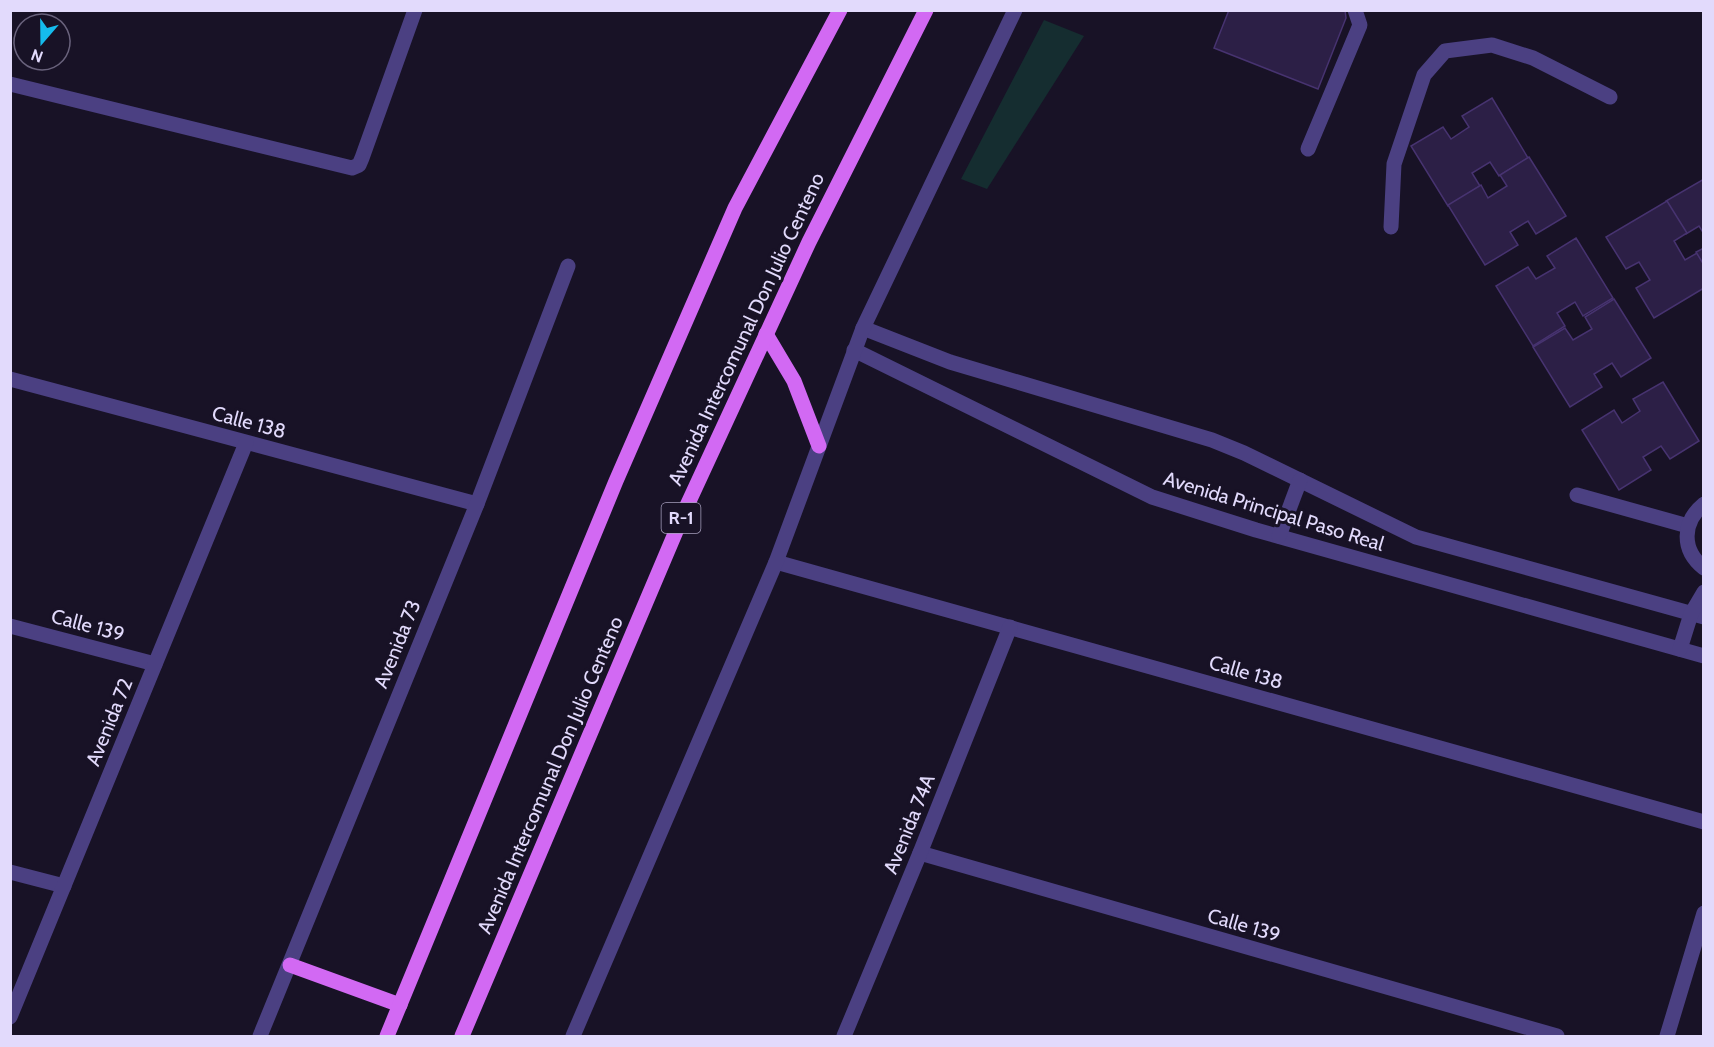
<svg xmlns="http://www.w3.org/2000/svg" width="1714" height="1047" font-family="Cabin,sans-serif">
<style>
.green{fill:#152d30}
.building{fill:#2c1f46;stroke:#473370;stroke-width:1.5}
.lines{fill:none;stroke-linecap:round;stroke-linejoin:round}
.minor{stroke:#4b4082;stroke-width:15}
.major{stroke:#d269f3;stroke-width:15}
.labels{text-anchor:middle;dominant-baseline:central;stroke-width:6;stroke-linejoin:round;paint-order:stroke}
.shield{fill:#181226;stroke:#a59ebc;stroke-width:1.5}
.shield-label{font-size:18px;font-weight:bold;fill:#e2dafc}
.street-label{font-size:20px;fill:#e2dafc;stroke:#181226}
</style>
<rect width="100%" height="100%" fill="#181226"/>
<polygon class="green" points="1044,20 1084,36 987,189 961,179"/>
<g class="building">
<polygon points="1229,10 1345,10 1346,18 1318,89 1214,48"/>
<polygon points="1492,98 1528,158 1499,176 1490,162 1472,173 1480,186 1448,206 1411,146 1443,127 1451,139 1469,127 1462,116"/>
<polygon points="1529,157 1566,216 1536,234 1528,221 1510,232 1518,245 1485,265 1448,205 1481,185 1488,198 1507,186 1500,175"/>
<polygon points="1704,179 1704,234 1699,226 1686,234 1666,201"/>
<polygon points="1667,201 1687,233 1674,241 1685,260 1697,253 1704,264 1704,288 1654,318 1636,288 1650,280 1639,262 1626,269 1606,237"/>
<polygon points="1576,238 1613,298 1583,316 1575,302 1557,313 1565,326 1533,346 1496,286 1528,267 1536,279 1555,268 1547,256"/>
<polygon points="1704,248 1704,265 1696,252"/>
<polygon points="1614,299 1651,358 1621,377 1612,363 1594,374 1602,387 1570,407 1533,347 1565,328 1573,340 1592,329 1585,317"/>
<polygon points="1663,382 1699,441 1670,459 1661,446 1643,457 1651,470 1619,490 1582,430 1614,410 1622,423 1640,411 1633,399"/>
</g>
<g class="lines">
<g class="minor">
<polyline points="10,84 352,168 359,165 362,158 415,10"/>
<polyline points="1308,149 1360,25 1355,10"/>
<polyline points="1391,227 1394,164 1424,75 1445,51 1492,45 1533,58 1610,97"/>
<polyline points="863,328 950,362 1212,440 1244,453 1416,537 1704,617"/>
<polyline points="854,350 1152,497 1256,530 1704,656"/>
<polyline points="10,379 477,504"/>
<polyline points="1577,495 1688,526"/>
<path d="M1704,504c-22,18 -23,46 0,64"/>
<polyline points="1279,536 1300,480"/>
<polyline points="776,562 1704,822"/>
<polyline points="10,626 155,664"/>
<polyline points="1680,649 1691,614 1704,592"/>
<polyline points="920,853 1557,1036"/>
<polyline points="10,872 64,886"/>
<polyline points="10,1017 246,443"/>
<polyline points="260,1036 477,504 568,266"/>
<polyline points="573,1036 776,562 863,328 1015,10"/>
<polyline points="844,1036 920,853 1010,627"/>
<polyline points="1667,1036 1704,913"/>
</g>
<g class="major">
<polyline points="766,334 794,381 819,446"/>
<polyline points="290,965 400,1005"/>
<polyline points="387,1036 616,481 735,208 840,10"/>
<polyline points="462,1036 685,510 809,242 926,10"/>
</g>
</g>
<g class="labels">
<rect class="shield" x="661.5" y="503" width="39" height="30" rx="4.5"/>
<g class="shield-label">
<text x="681" y="518">R-1</text>
</g>
<g class="street-label">
<text transform="translate(746 329) rotate(-65)">Avenida Intercomunal Don Julio Centeno</text>
<text transform="translate(249 422) rotate(15)">Calle 138</text>
<text transform="translate(1274 511) rotate(17)">Avenida Principal Paso Real</text>
<text transform="translate(88 625) rotate(15)">Calle 139</text>
<text transform="translate(397 644) rotate(-68)">Avenida 73</text>
<text transform="translate(1246 672) rotate(16)">Calle 138</text>
<text transform="translate(109 722) rotate(-68)">Avenida 72</text>
<text transform="translate(550 775) rotate(-67)">Avenida Intercomunal Don Julio Centeno</text>
<text transform="translate(909 824) rotate(-68)">Avenida 74A</text>
<text transform="translate(1244 925) rotate(16)">Calle 139</text>
</g>
</g>
<rect width="1714" height="1047" fill="none" stroke="#e2dafc" stroke-width="24"/>
<g transform="translate(42 42) rotate(200)"><circle r="28" fill="#181226" stroke="#69627c" stroke-width="1.5"/>
<path d="M0-4.5L10 22L0 15L-10 22Z" fill="#15bbed"/>
<text y="-9" font-size="16" font-weight="bold" text-anchor="middle" fill="#e2dafc">N</text>
</g>
</svg>
